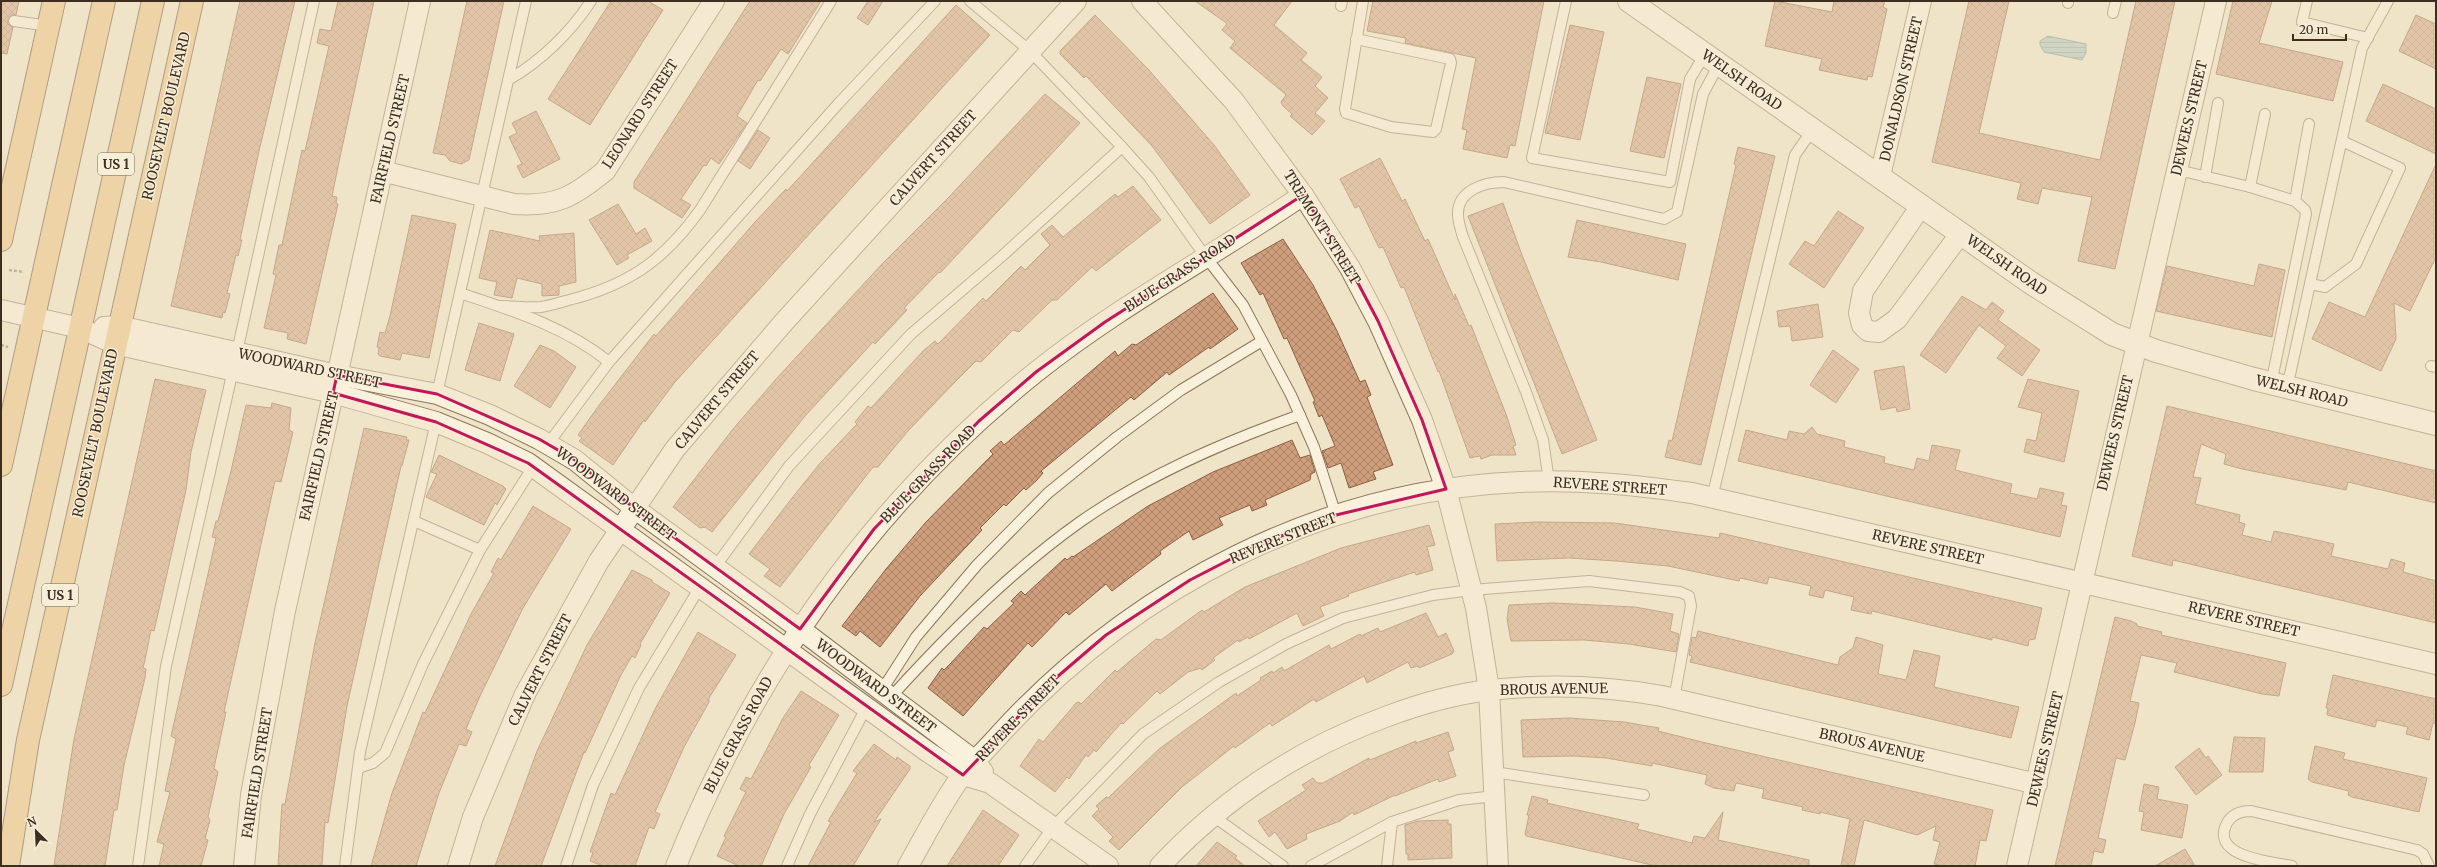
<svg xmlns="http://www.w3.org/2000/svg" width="2437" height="867" font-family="Merriweather,serif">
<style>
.water{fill:url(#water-rules);stroke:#6f938a}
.building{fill:url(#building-cross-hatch);stroke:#8d5f41}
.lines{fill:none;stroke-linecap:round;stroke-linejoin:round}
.service-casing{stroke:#8d765c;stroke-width:12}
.minor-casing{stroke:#8d765c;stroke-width:22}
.tertiary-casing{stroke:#8d765c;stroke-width:24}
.trunk-casing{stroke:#5b4430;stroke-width:24}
.path{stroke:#8d765c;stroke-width:2.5;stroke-dasharray:3 2;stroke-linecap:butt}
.service{stroke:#faf1dc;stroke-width:10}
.minor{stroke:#faf1dc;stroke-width:20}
.tertiary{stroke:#faf1dc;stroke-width:22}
.trunk{stroke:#eabe7c;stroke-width:22}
.marked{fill:none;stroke:#c2185b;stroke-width:3;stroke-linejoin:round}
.labels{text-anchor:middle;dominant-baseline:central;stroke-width:3;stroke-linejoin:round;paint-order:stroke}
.shield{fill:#f7eed8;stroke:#756857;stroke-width:1}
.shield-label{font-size:13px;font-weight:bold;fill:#3d2e20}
.street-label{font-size:14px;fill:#3d2e20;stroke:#f7eed8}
</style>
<defs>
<pattern id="water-rules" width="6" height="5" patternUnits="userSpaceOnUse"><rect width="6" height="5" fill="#a9c4bc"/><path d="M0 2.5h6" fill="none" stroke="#8ba098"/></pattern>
<pattern id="building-cross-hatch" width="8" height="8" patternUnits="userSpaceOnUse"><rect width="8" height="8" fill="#cf9f7d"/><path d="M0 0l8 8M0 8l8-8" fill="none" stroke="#a98266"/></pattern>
</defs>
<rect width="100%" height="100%" fill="#f0e4c8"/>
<polygon class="water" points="2048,36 2086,44 2086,53 2082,60 2044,52 2040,45 2040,41"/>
<g class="building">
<polygon points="1,1 19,1 16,15 11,15 8,20 8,24 13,27 7,54 1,53"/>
<polygon points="240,1 295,1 259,151 240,240 242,240 238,256 236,255 229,285 227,293 230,294 225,313 223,312 222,318 171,306"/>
<polygon points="338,1 374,1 340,157 332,196 337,197 336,203 338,204 306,344 287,339 288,333 264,328 276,275 273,274 279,245 282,245 302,150 305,151 329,46 317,43 320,29 331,31"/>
<polygon points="467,1 504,1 469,160 461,164 450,161 445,155 433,153"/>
<polygon points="611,1 648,1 663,10 590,125 548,99"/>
<polygon points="750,1 821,1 788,54 781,49 760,81 758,80 737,116 747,123 719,164 711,158 706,166 704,165 681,199 691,205 682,218 634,188 634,182"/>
<polygon points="868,1 883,1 868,25 857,18"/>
<polygon points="1195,1 1292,1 1274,25 1307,53 1301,60 1322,77 1315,86 1328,98 1315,113 1325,121 1312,135 1290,116 1292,114 1283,106 1281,102 1286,95 1284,93 1230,48 1235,41 1222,30 1227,24 1225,22"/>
<polygon points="1373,1 1544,1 1515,146 1510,145 1507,158 1463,149 1467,130 1462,129 1476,58 1405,43 1406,38 1367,31"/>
<polygon points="1775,1 1832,12 1834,1 1885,1 1883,7 1887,9 1872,77 1868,76 1867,80 1819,70 1822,59 1765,46"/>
<polygon points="1969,1 2009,1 1979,133 2100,160 2136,1 2175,1 2115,269 2078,261 2092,197 2042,188 2038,204 2017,199 2021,183 1932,162"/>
<polygon points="2233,1 2272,1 2259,43 2343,62 2333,101 2216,74"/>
<polygon points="956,5 990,35 675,382 645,422 644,420 613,465 579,441 582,438 578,435 597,408 654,334 656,336 755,222 786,189 787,191"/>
<polygon points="1095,15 1148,69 1214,145 1250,195 1210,224 1152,146 1086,76 1084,78 1060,54 1060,51"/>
<polygon points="2416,15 2436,24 2436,69 2399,51"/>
<polygon points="1570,25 1604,32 1580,140 1545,133"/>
<polygon points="1647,77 1681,84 1664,158 1630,151"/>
<polygon points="2383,84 2436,109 2436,154 2366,121"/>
<polygon points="1045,94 1080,123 1057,148 940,273 939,272 904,308 907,310 875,344 873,342 805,416 712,532 705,527 700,528 673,507 733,429 777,378 882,264 949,197"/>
<polygon points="536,111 560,159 523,178 517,166 522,164 509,137 517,133 512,123"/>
<polygon points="758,130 770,138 750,169 738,161"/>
<polygon points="1738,147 1775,156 1701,465 1665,457 1669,440 1672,441 1736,165 1734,164"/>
<polygon points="1380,158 1402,201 1405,199 1425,241 1428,239 1455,300 1455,294 1469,326 1471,325 1506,414 1516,445 1513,446 1516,455 1492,455 1481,459 1480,456 1470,458 1439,371 1438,372 1404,287 1401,288 1383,247 1379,248 1359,206 1355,208 1340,179"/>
<polygon points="2436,164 2436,257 2410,311 2394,303 2396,339 2381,371 2312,339 2329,302 2365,317"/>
<polygon points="1133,186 1161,220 1096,271 1092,267 1057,300 1052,300 1019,332 1013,330 981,362 976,361 954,383 908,431 878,467 873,467 780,587 764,576 770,569 749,554 792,498 821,462 857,424 855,422 868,406 871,408 923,351 935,341 938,344 983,298 986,301 1021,266 1025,270 1050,245 1041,234 1052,225 1063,237 1115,194 1118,197"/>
<polygon points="1503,203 1522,255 1597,440 1562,454 1468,216"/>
<polygon points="618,204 636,234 645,228 652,241 627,255 629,258 617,265 589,220"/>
<polygon points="1838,211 1864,228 1824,288 1789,264 1805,241 1814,246"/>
<polygon points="412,215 456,224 429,358 402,353 400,360 380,356 378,354 379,348 377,347 380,332 385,333 390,316"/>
<polygon points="1577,220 1686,244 1678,280 1601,262 1568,257"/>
<polygon points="490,230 540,241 539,236 574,233 576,282 559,286 559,295 542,296 542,284 517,278 512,298 494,295 497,282 479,278"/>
<polygon points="1283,239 1313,285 1337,331 1360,382 1365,380 1371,395 1367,397 1393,465 1373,472 1376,479 1349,488 1341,463 1328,468 1322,451 1335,446 1322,415 1319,417 1313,402 1315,401 1287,338 1284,339 1263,293 1260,295 1241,263"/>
<polygon points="2259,264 2285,270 2272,337 2156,311 2167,266 2254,286"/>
<polygon points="1213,293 1238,329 1210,349 1209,347 1169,375 1167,372 1134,400 1131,397 1041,471 1043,473 1037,480 1026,490 1024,488 1006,506 1004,504 980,528 982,530 920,596 880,647 860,631 856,636 842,626 886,569 926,522 993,454 990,451 1001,441 1004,445 1115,351 1118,356 1132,344 1136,345"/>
<polygon points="1962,296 1986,310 1992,302 2004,311 1998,320 2040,350 2022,376 1997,358 2006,346 1979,325 1946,373 1920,355"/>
<polygon points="1818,304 1823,337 1792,341 1790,326 1779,327 1777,311"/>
<polygon points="479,323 514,334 500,381 465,370"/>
<polygon points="540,345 554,351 576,367 550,408 514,386"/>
<polygon points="1833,350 1859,369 1836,403 1810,385"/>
<polygon points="1904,366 1910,409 1897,412 1896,407 1881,410 1874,371"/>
<polygon points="155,379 206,390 191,452 186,490 154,631 151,630 145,660 143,668 146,669 145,678 124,765 117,810 114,810 105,866 54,865 74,739"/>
<polygon points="2028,379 2079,391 2064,462 2024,452 2027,439 2036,441 2042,413 2018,407"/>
<polygon points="272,403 291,408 289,430 293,432 281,482 275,481 224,712 226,712 214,768 218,772 208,817 210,820 205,839 208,840 201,866 159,866 164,844 157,842 170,792 165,791 176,739 171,736 208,574 216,538 212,537 216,521 218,521 231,471 246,405 271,408"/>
<polygon points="2167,406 2436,471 2436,503 2348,482 2346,490 2242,469 2224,464 2226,454 2201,444 2193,477 2201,478 2195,504 2240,515 2239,522 2245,524 2242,535 2271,542 2274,531 2308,538 2334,544 2331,556 2388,569 2391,559 2405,563 2403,572 2436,581 2436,623 2173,560 2172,566 2132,556"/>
<polygon points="1812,427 1817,434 1845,441 1844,447 1885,457 1884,463 1914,470 1917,458 1929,461 1932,445 1960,450 1955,470 2012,484 2010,493 2037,499 2040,488 2064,493 2061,505 2067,506 2060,537 1738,461 1746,430 1787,440 1789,431 1804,434"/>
<polygon points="364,428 407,437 406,440 409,440 402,466 401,466 347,706 328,823 325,822 322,866 278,866 282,804 285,804 315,643"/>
<polygon points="1292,440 1300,458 1310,455 1315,472 1311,474 1310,480 1265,500 1267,505 1252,511 1250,505 1219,518 1223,525 1193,540 1189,531 1160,551 1161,554 1112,591 1106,584 1069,615 1066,612 1032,647 1028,643 963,716 928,688 942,668 944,670 951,663 984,627 987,629 1014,603 1011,601 1021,591 1025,595 1065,558 1067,560 1072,556 1073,557 1148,506 1213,472"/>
<polygon points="439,455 503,486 506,489 497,505 495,503 484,525 426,497 437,474 431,472"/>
<polygon points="533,506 571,529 523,608 480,696 466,729 472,732 466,746 459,744 439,793 416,866 371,866 392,793 423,712 425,713 471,614 494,573 491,572 498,558 501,560"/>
<polygon points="1537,522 1615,523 1719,538 1720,533 2042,608 2035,639 2029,640 2028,646 1992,637 1992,640 1872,611 1871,614 1851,610 1854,597 1825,590 1823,598 1809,595 1811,586 1769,577 1767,584 1740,578 1739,581 1668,566 1616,561 1569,558 1497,561 1495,524"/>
<polygon points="1429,525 1435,545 1427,547 1433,570 1416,575 1415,572 1348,594 1349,596 1320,607 1324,616 1303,626 1297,613 1249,639 1248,637 1239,642 1238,640 1213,658 1215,660 1202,670 1201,668 1188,672 1160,694 1157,691 1123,724 1121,723 1096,752 1094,750 1088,757 1086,755 1069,779 1067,777 1055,792 1020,766 1039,739 1043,742 1076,703 1079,702 1081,704 1115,670 1117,672 1156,639 1161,640 1202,610 1204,612 1245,587 1341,548"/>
<polygon points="632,570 652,580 652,582 670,593 640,644 641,645 635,658 632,656 621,675 585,753 584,752 541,866 495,866 537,751 587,645"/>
<polygon points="1553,603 1635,607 1673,614 1670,631 1679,634 1676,652 1629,644 1584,640 1511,641 1507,619 1509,605"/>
<polygon points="1426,613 1438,637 1446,633 1454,651 1452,654 1419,668 1418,666 1411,668 1408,662 1367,683 1364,676 1316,702 1314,699 1272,726 1270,723 1235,748 1234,746 1182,787 1119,850 1109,841 1113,837 1092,816 1099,809 1096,806 1106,797 1108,798 1159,749 1236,693 1237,696 1261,680 1260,678 1272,671 1273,673 1282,667 1284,671 1329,645 1331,649 1360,634 1361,636 1378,628 1380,632"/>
<polygon points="2115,617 2131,621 2137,624 2137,626 2162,632 2161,635 2286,663 2279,696 2262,694 2174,672 2177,663 2141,655 2130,701 2139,703 2135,723 2125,760 2116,758 2098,838 2106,840 2103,853 2094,851 2091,866 2055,866"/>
<polygon points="1698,631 1838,665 1840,657 1853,648 1856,637 1883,645 1878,674 1906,680 1914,650 1940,656 1934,687 2019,707 2011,738 1690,662 1692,656 1689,655 1692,637 1696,638"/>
<polygon points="698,632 736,655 709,698 709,702 684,747 655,812 660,814 654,829 649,827 635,866 603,866 590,861 593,852 590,852 611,793 615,795 655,709"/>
<polygon points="2333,675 2436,699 2436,723 2433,723 2429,740 2406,734 2408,727 2377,720 2375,727 2327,715 2328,708 2326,708"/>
<polygon points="801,691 839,715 809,765 811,767 784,814 761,866 739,866 717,856 726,837 724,836 746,792 740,789 746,777 751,779 783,718"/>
<polygon points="1569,718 1624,722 1659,728 1658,731 1702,742 1993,810 1986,841 1980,840 1975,866 1943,866 1934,864 1940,842 1933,840 1936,826 1917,835 1864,820 1854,866 1841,866 1850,819 1820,812 1820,814 1802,810 1803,807 1762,798 1764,789 1736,783 1734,791 1714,788 1705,784 1707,775 1652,763 1652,766 1606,758 1573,756 1523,757 1521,720"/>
<polygon points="1448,732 1454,750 1448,752 1456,776 1439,782 1438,779 1395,796 1395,795 1354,815 1353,812 1340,821 1306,834 1307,839 1287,849 1275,832 1269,837 1258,821 1306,790 1302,785 1313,778 1317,783 1323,783 1369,758 1370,760 1416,741 1416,743"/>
<polygon points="2234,737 2265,738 2263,772 2229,772"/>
<polygon points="874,744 896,760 897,757 910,766 910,769 874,822 881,819 853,866 808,866 831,822 828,821 857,773 853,771"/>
<polygon points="2315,746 2345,753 2343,759 2427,778 2419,812 2352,797 2348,795 2349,791 2312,782 2308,779"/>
<polygon points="2199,748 2206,758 2208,756 2222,775 2196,795 2175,767"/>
<polygon points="2144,784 2159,787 2157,799 2188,805 2182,838 2141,830 2144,812 2139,811"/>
<polygon points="1532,796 1548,800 1547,803 1639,824 1637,829 1692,843 1694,836 1705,838 1723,812 1718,840 1809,860 1809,866 1656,866 1526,836 1525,834 1529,815 1527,815"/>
<polygon points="983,810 1019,835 998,866 947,866"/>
<polygon points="1448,820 1448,824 1451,824 1452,858 1408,860 1408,854 1406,854 1405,825 1418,821"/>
<polygon points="1217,842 1237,856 1235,858 1245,866 1196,866"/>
<polygon points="2185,849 2195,866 2155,866"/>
</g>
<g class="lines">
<g class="service-casing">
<g id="service">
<polyline points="970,1 1030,51 1122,147 1149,177 1205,256 1243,305 1291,395 1314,447 1336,515"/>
<polyline points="1566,1 1532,158 1670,182 1690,79 1705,54"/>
<polyline points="2307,1 2302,22 2368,38"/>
<polyline points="2068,3 2068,1"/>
<polyline points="1341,6 1342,1"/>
<polyline points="2113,13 2116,1"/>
<polyline points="14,21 49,26"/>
<polyline points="1356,39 1450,59 1451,63 1436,129 1433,132 1391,127 1346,113 1345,109 1363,1"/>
<path d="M508,80c32,-18 63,-48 83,-79"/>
<polyline points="2178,170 2250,187 2295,201 2309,124"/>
<polyline points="2205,177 2218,103"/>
<polyline points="2250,187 2265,114"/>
<polyline points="2310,284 2325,287 2356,264 2400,168 2342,141"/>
<path d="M460,293c51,17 106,34 149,69"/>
<path d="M499,306c13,0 29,2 42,1 13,-2 26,-7 39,-10 55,-16 87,-41 120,-87l131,-209"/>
<polyline points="237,352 314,1"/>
<polyline points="2431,366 2436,367"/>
<polyline points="2271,384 2306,214 2305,210 2295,201"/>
<polyline points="2287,388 2362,48 2388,1"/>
<polyline points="437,394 526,1"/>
<polyline points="548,444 609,362 838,104 935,1"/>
<path d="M1549,481l-6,-41 -17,-48 -63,-155c-2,-7 -5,-15 -5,-22 -1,-25 27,-33 46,-33l160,37 13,-7 26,-118 16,-30"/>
<polyline points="1712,498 1795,155 1813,129"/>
<polyline points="414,521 480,550"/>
<polyline points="715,567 789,466 911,334 1001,257 1122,147"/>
<polyline points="882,690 916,637 977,565 1048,493 1117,437 1181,390 1262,341"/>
<path d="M891,697c57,-63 120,-126 189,-175 67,-47 144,-80 220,-107"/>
<polyline points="358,768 373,763 385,753 423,664 480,550 533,467"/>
<polyline points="1494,772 1644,795"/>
<polyline points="1213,816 1283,866"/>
<polyline points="138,866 166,666 233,370"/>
<polyline points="345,866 360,752 436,422"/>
<polyline points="566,866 593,785 639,688 700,587"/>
<polyline points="787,866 810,814 866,708"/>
<polyline points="1025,866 1053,827 1143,734 1219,682 1286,644 1343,618 1433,595 1471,590 1589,581 1680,592 1689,596 1691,606 1674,699"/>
<polyline points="1311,866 1392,822 1459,800 1495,796"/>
<polyline points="1387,866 1392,822"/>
<path d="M2292,866c-20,-4 -83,-9 -65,-43 5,-9 15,-12 24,-12l166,39 6,4 6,12"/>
</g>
</g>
<g class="minor-casing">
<g id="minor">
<polyline points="1142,1 1234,101 1303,195 1350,268 1378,321 1422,420 1446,489 1476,608 1489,690 1498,866"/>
<path d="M382,171l132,33c42,3 59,-7 91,-33l109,-170"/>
<polyline points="1880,176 1921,1"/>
<polyline points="1921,206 1863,291 1859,313 1862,325 1868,331 1879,332 1897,319 1961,233"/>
<polyline points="1,310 80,328 115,344 333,393 436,422 487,443 528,463 928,752 963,775 990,783 1108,866"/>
<polyline points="104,327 119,326 337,375 437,394 490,415 539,439 575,460 634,508 800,629 975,761 983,772"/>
<polyline points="244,866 251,795 285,611 420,1"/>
<polyline points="458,866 473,817 525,694 599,561 675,449 784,322 1076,1"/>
<path d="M676,866c78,-193 196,-363 360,-494 84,-67 179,-117 267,-177"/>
<path d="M908,866c17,-30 34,-64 55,-92 12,-14 26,-27 38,-41 133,-145 320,-243 519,-251 58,-3 114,3 172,11l744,171"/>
<path d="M1160,866c64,-68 140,-118 228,-150 32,-12 67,-22 102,-26 57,-6 115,-4 172,6l375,88"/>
<polyline points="2017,866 2216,1"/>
</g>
</g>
<g class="tertiary-casing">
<polyline id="tertiary" points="1629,1 2031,283 2112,334 2156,351 2254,379 2436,424"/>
</g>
<g class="trunk-casing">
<g id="trunk">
<polyline points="1,240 54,1"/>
<polyline points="1,465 104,1"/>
<polyline points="1,685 153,1"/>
<polyline points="8,866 28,740 192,1"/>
</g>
</g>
<g class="path">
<polyline points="9,270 24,272"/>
<polyline points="1,345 8,347"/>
</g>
<use href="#service" class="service"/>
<use href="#minor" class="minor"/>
<use href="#tertiary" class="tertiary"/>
<use href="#trunk" class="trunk"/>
</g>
<path d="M0 0H2437V867H0ZM1303,195l47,73 28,53 44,99 24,69 -110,26 -78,30 -68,35 -84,55 -56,48 -87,92 -435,-312 -92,-41 -103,-29 4,-18 100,19 102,45 36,21 59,48 166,121 74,-100 105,-108 57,-49 69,-50z" fill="#f0e4c8" fill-opacity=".55" fill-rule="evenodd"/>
<path class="marked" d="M1303,195l47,73 28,53 44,99 24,69 -110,26 -78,30 -68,35 -84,55 -56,48 -87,92 -435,-312 -92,-41 -103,-29 4,-18 100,19 102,45 36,21 59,48 166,121 74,-100 105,-108 57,-49 69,-50z"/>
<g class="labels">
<g class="shield">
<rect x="98" y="153" width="36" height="22" rx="3"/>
<rect x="42" y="584" width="36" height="22" rx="3"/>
</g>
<g class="shield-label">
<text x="116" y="164">US 1</text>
<text x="60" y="595">US 1</text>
</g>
<g class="street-label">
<text transform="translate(1742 80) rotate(35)">WELSH ROAD</text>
<text transform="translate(1901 89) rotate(-77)">DONALDSON STREET</text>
<text transform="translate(640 114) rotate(-57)">LEONARD STREET</text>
<text transform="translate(166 116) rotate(-77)">ROOSEVELT BOULEVARD</text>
<text transform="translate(2189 118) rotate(-77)">DEWEES STREET</text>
<text transform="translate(390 139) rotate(-77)">FAIRFIELD STREET</text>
<text transform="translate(933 158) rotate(-48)">CALVERT STREET</text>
<text transform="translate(1322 227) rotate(58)">TREMONT STREET</text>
<text transform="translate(2007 265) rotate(35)">WELSH ROAD</text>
<text transform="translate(1180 273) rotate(-33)">BLUE GRASS ROAD</text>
<text transform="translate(310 368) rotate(12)">WOODWARD STREET</text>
<text transform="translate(2302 391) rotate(14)">WELSH ROAD</text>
<text transform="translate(717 400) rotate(-50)">CALVERT STREET</text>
<text transform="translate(95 433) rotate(-78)">ROOSEVELT BOULEVARD</text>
<text transform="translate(2115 433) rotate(-77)">DEWEES STREET</text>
<text transform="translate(319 456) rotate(-77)">FAIRFIELD STREET</text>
<text transform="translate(928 474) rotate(-46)">BLUE GRASS ROAD</text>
<text transform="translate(1610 486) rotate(4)">REVERE STREET</text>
<text transform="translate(616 494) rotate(37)">WOODWARD STREET</text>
<text transform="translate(1283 538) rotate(-22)">REVERE STREET</text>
<text transform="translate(1928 547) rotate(13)">REVERE STREET</text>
<text transform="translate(2244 619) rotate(13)">REVERE STREET</text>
<text transform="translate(540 670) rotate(-63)">CALVERT STREET</text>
<text transform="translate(876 686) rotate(37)">WOODWARD STREET</text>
<text transform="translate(1554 689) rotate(-1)">BROUS AVENUE</text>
<text transform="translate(1018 718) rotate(-46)">REVERE STREET</text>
<text transform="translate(738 735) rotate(-62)">BLUE GRASS ROAD</text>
<text transform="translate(1872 745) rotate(13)">BROUS AVENUE</text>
<text transform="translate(2045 749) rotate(-77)">DEWEES STREET</text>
<text transform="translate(257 773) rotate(-81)">FAIRFIELD STREET</text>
</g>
</g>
<rect width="2437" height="867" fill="none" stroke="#3d2e20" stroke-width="4"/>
<g transform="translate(36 831) rotate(336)" stroke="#f7eed8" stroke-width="3" paint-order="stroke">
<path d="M0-3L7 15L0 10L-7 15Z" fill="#3d2e20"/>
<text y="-6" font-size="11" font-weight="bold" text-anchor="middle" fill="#3d2e20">N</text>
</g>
<path d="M2293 34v6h53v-6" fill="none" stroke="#3d2e20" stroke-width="2"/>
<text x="2299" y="34" font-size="12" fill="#3d2e20" stroke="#f7eed8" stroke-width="3" paint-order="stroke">20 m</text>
</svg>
